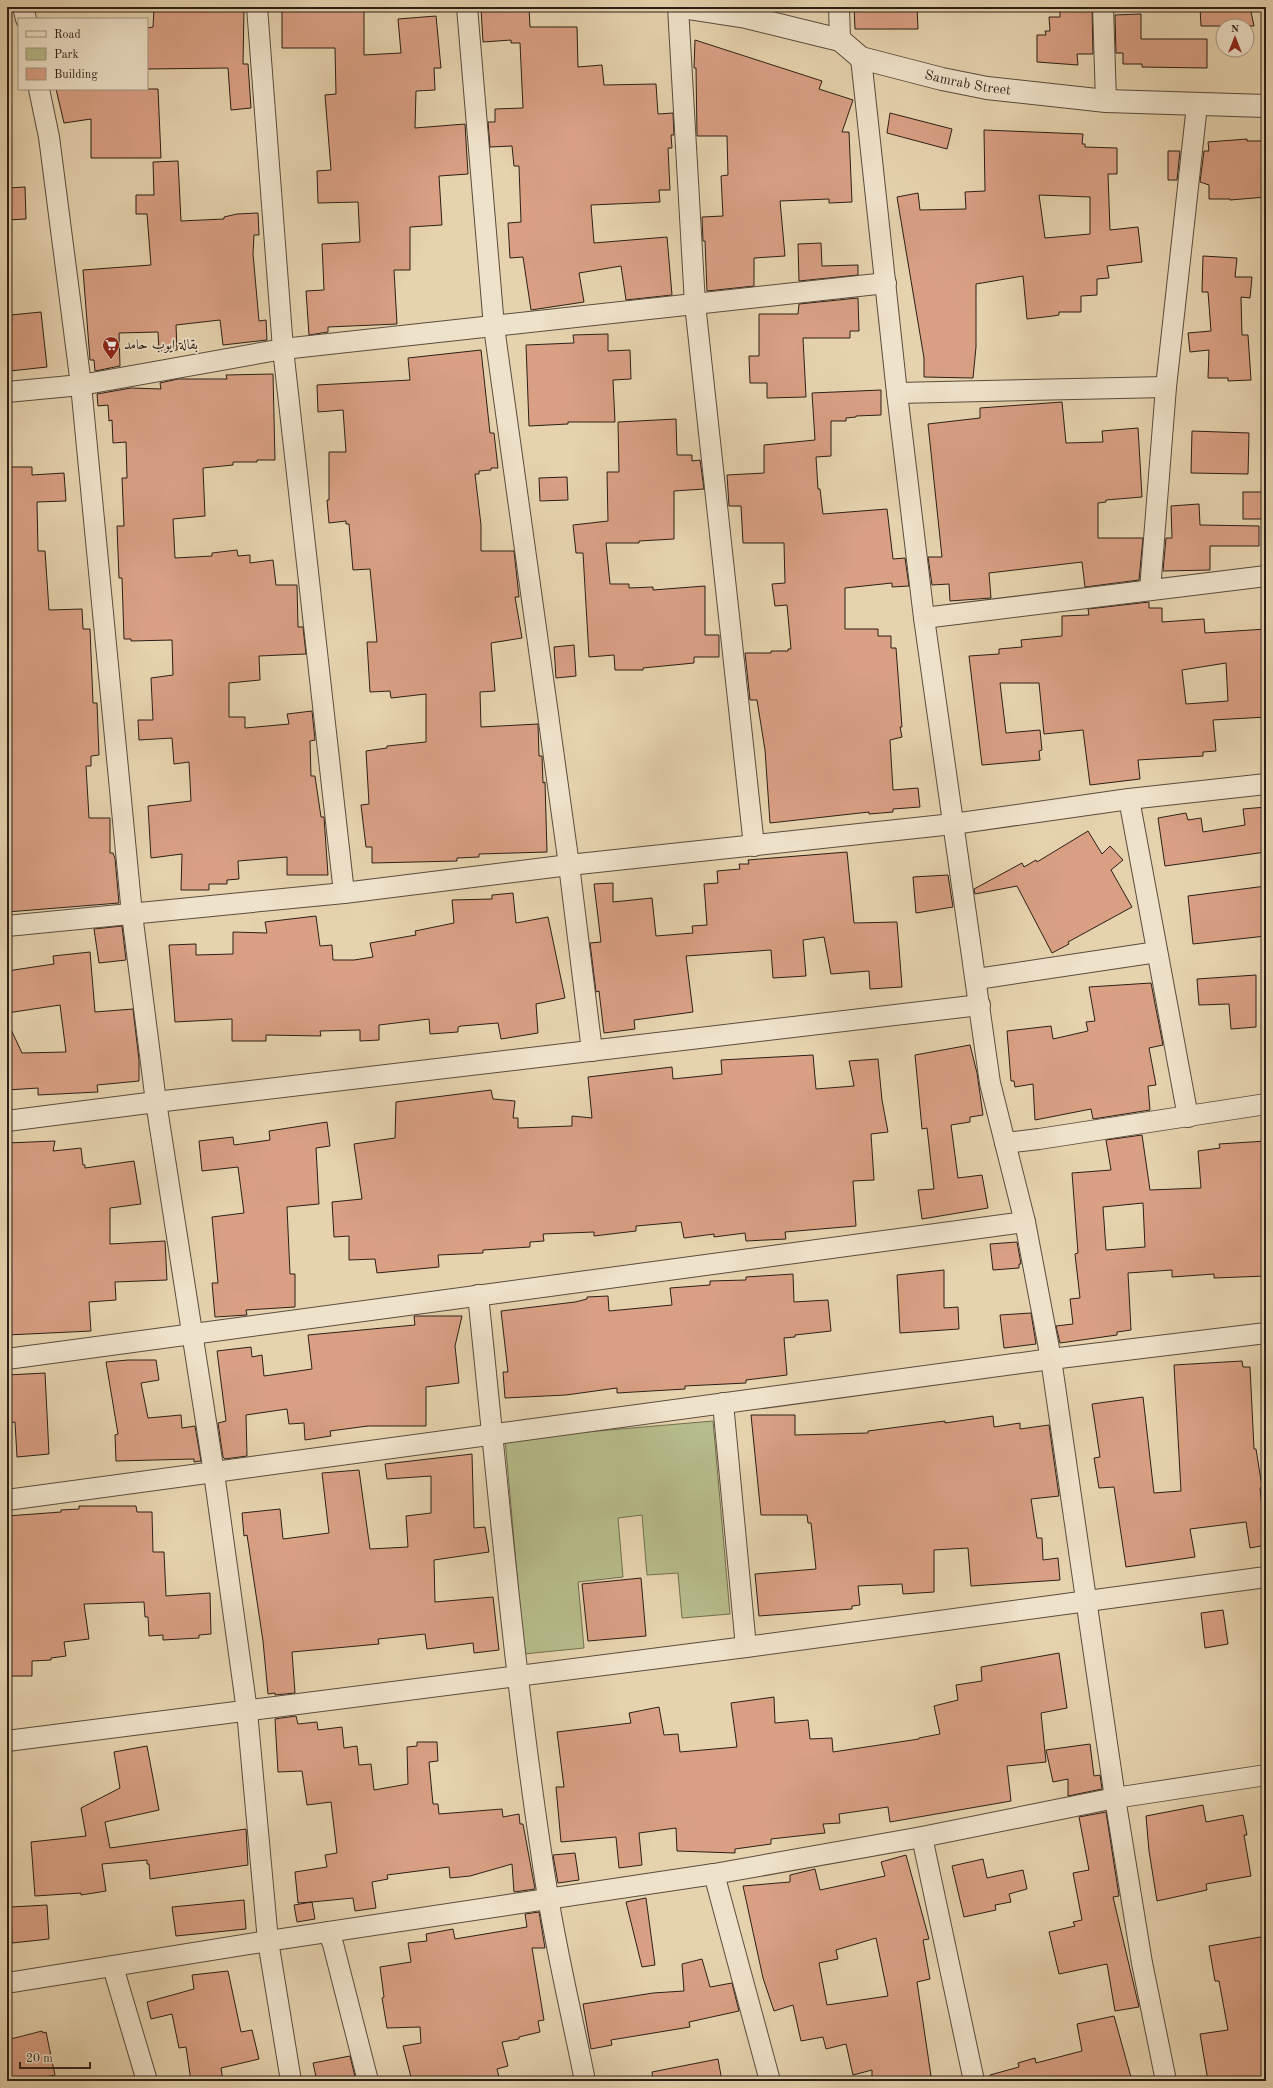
<svg xmlns="http://www.w3.org/2000/svg" width="1273" height="2088" font-family="'Old Standard TT',Amiri,serif">
<style>
.green{fill:#b6bc8a;stroke:#716e50}
.building{fill:#d9a084;stroke:#2c1f17;fill-rule:evenodd}
.lines{fill:none;stroke-linecap:round;stroke-linejoin:round}
.minor-casing{stroke:#5a4c3d;stroke-width:22}
.tertiary-casing{stroke:#5a4c3d;stroke-width:24}
.minor{stroke:#efe2ca;stroke-width:20}
.tertiary{stroke:#efe2ca;stroke-width:22}
.labels{text-anchor:middle;dominant-baseline:central;stroke-width:3.5;stroke-linejoin:round;paint-order:stroke}
.street-label{font-size:14px;fill:#2c1f17;stroke:#efe2ca}
.poi-label{font-size:14px;fill:#2c1f17;stroke:#efe2ca;text-anchor:start}
</style>
<rect width="100%" height="100%" fill="#e6d3ae"/>
<filter id="stains"><feTurbulence type="fractalNoise" baseFrequency=".005" numOctaves="4"/><feColorMatrix values="0 0 0 0 .2 0 0 0 0 .09 0 0 0 0 .02 0 0 0 .5 -.17"/></filter>
<radialGradient id="worn" r=".72"><stop offset=".6" stop-color="#630" stop-opacity="0"/><stop offset="1" stop-color="#630" stop-opacity=".3"/></radialGradient>
<polygon class="green" points="713,1421 730,1614 682,1618 678,1573 647,1575 642,1515 618,1518 623,1577 578,1582 584,1648 524,1654 505,1439"/>
<g class="building">
<polygon points="154,7 244,7 243,64 248,64 251,108 231,110 228,68 147,69 147,28 153,27"/>
<polygon points="529,7 530,27 577,27 578,67 602,65 604,85 656,84 658,114 673,113 674,135 671,135 672,148 668,148 670,190 659,190 660,202 591,205 594,243 667,237 672,295 626,300 621,266 579,273 584,302 531,310 523,257 510,258 508,223 521,222 519,166 514,166 512,146 490,147 488,122 495,122 495,109 523,108 520,43 511,43 511,40 483,42 481,8"/>
<polygon points="854,7 917,7 918,29 855,29"/>
<polygon points="1060,7 1092,7 1093,54 1077,54 1078,65 1037,62 1037,35 1046,35 1045,31 1050,31 1049,17 1060,17"/>
<polygon points="1200,7 1250,7 1254,26 1201,26"/>
<polygon points="282,8 364,9 364,55 401,53 398,19 436,16 441,68 434,68 435,90 416,91 415,128 465,124 468,174 439,176 442,225 410,227 410,270 394,270 397,324 328,327 328,332 309,335 306,291 324,290 322,244 360,242 358,202 318,203 317,171 331,170 325,95 336,94 335,48 282,48"/>
<polygon points="1141,14 1141,39 1207,39 1207,68 1142,67 1142,64 1123,64 1123,53 1116,53 1115,15"/>
<polygon points="695,40 822,81 819,89 853,100 842,132 849,132 852,202 829,203 829,199 780,201 785,256 754,258 754,286 707,291 705,241 703,241 702,217 723,216 721,176 728,175 727,136 697,136 696,68 694,68"/>
<polygon points="56,89 158,89 161,158 91,158 91,119 64,123"/>
<polygon points="890,113 952,129 947,149 887,133"/>
<path d="M984,130l99,4 -1,10h3v3l32,1v26h-9l2,56 28,-3 4,35 -35,4 2,12 -12,1v16l-16,1v16h-22v3l-6,1 -26,3 -4,-43 -47,8v63l-3,31 -49,-1v-19l-27,-161 21,-4 2,17 46,-1 -1,-17 20,-1zM1039,195l51,2v37l-45,4z"/>
<polygon points="1247,139 1247,141 1266,141 1266,197 1230,200 1230,199 1209,199 1209,185 1200,182 1204,151 1209,151 1208,142"/>
<polygon points="1168,151 1180,151 1177,180 1168,180"/>
<polygon points="178,161 181,221 224,219 224,217 237,214 258,213 259,235 254,235 253,254 259,321 266,320 267,340 223,345 220,320 176,325 177,350 159,351 158,332 119,333 120,366 95,371 94,360 90,360 83,270 151,265 147,214 136,214 136,195 154,195 153,162"/>
<polygon points="25,187 26,219 7,220 7,188"/>
<polygon points="821,243 822,266 858,265 858,275 799,281 798,244"/>
<polygon points="1203,256 1237,258 1235,277 1252,277 1250,298 1241,297 1242,335 1248,335 1251,380 1228,381 1228,378 1208,378 1209,350 1190,352 1188,333 1211,331 1208,292 1202,292"/>
<polygon points="858,298 859,331 850,331 850,338 803,338 806,397 767,398 767,383 750,383 749,356 759,356 759,314 798,314 799,304"/>
<polygon points="41,312 47,367 10,371 7,321 12,321 11,315"/>
<polygon points="608,334 608,351 630,350 631,379 613,380 615,422 568,422 568,424 529,426 526,345 574,343 573,335"/>
<polygon points="481,350 490,433 494,433 498,468 491,468 491,470 479,471 479,474 475,474 481,525 481,551 514,551 519,597 515,597 522,638 491,643 495,691 480,692 481,727 538,724 539,756 542,756 543,783 545,782 547,852 479,854 479,857 457,858 457,861 372,863 372,847 366,847 361,805 369,804 366,751 387,748 387,746 426,742 426,694 391,698 390,691 370,692 367,642 377,642 370,569 353,570 349,524 346,524 346,521 329,523 327,500 329,500 329,452 346,452 343,410 318,412 317,385 410,380 408,358"/>
<polygon points="273,374 275,460 257,460 257,462 233,462 233,465 203,468 205,516 173,519 175,558 212,556 212,553 237,550 238,556 250,555 250,563 273,560 276,585 297,585 298,627 303,627 306,654 259,656 260,680 229,683 229,717 245,717 245,728 289,724 287,714 312,711 315,740 310,741 311,776 315,776 321,817 324,817 328,875 287,875 287,857 238,861 239,879 227,880 227,884 209,884 209,890 181,890 182,854 151,858 148,806 191,801 189,762 174,764 172,738 139,740 138,720 153,720 151,678 173,675 172,640 131,641 131,639 124,639 122,578 119,578 117,526 124,526 122,478 127,478 126,442 113,443 112,420 109,421 108,405 98,406 97,394 131,388 161,389 160,383 178,379 227,379 226,375"/>
<polygon points="881,390 881,415 856,416 856,417 846,418 846,421 831,421 831,456 816,457 818,489 820,489 823,514 887,509 893,559 905,558 909,586 892,587 892,583 845,588 845,629 878,629 878,636 891,636 891,648 896,648 902,727 900,727 902,737 890,740 893,790 918,788 920,807 893,809 893,812 869,814 869,812 770,823 765,750 757,700 750,700 745,653 771,653 771,651 788,651 788,649 791,649 787,605 775,606 772,584 785,583 784,543 743,543 741,506 729,506 727,475 764,473 764,445 815,440 812,393"/>
<polygon points="1062,402 1066,443 1103,442 1102,431 1138,428 1142,497 1106,500 1106,502 1098,503 1098,538 1143,538 1139,580 1085,587 1082,562 989,573 991,598 950,601 949,584 932,585 928,557 942,557 928,424 980,418 980,408"/>
<polygon points="676,419 677,455 692,455 692,461 700,460 704,489 674,491 674,539 639,541 639,543 606,543 610,584 629,584 629,588 653,587 653,590 705,586 705,635 719,635 719,657 694,657 694,663 643,668 643,670 615,670 614,655 589,657 583,553 576,553 573,525 608,521 607,472 619,472 618,422"/>
<polygon points="1192,431 1249,433 1248,474 1191,473"/>
<polygon points="7,467 32,467 32,475 64,473 66,501 37,502 38,551 45,551 49,610 82,609 83,629 90,629 93,703 97,703 99,755 91,756 91,766 86,766 89,818 110,818 110,853 113,853 115,858 119,903 7,912 7,828 11,827 7,786"/>
<polygon points="567,477 568,500 540,501 539,478"/>
<rect x="1243" y="492" width="23" height="27"/>
<polygon points="1199,504 1200,525 1259,526 1259,546 1210,546 1210,570 1163,571 1166,538 1172,538 1171,506"/>
<path d="M1149,602v6h13v14l42,-3 1,14 61,-4v88l-53,3 3,31 -13,1v4l-65,4 2,19 -50,6 -7,-55 -39,4 -5,-51h-39l6,50 34,-3 2,20 -3,1 1,9 -58,5 -13,-109 30,-2v-5l23,-2 -1,-7 41,-4v-20l27,-1 -1,-6zM1226,663l2,38 -42,3 -4,-34z"/>
<polygon points="574,645 576,676 556,678 554,647"/>
<polygon points="1266,807 1266,852 1165,866 1158,818 1186,813 1188,820 1201,818 1203,832 1245,825 1243,809"/>
<polygon points="1088,831 1102,854 1110,846 1123,860 1111,870 1132,907 1068,942 1069,944 1052,953 1017,886 975,894 974,889 1022,863 1024,867 1036,860 1037,862"/>
<polygon points="847,852 854,923 897,922 902,987 870,989 869,971 831,974 824,937 803,940 806,976 773,978 771,950 686,956 693,1012 634,1020 635,1029 604,1033 599,991 596,992 590,943 601,942 594,884 613,883 613,902 652,898 656,936 693,933 692,926 707,925 704,884 718,883 717,871 740,869 739,864 749,864 748,860"/>
<polygon points="948,875 953,907 916,913 913,877"/>
<polygon points="1266,886 1266,936 1193,944 1188,896"/>
<polygon points="513,893 516,923 548,917 565,998 536,1004 538,1033 501,1039 498,1023 461,1026 458,1027 458,1032 430,1034 429,1019 379,1025 379,1040 360,1041 360,1030 320,1031 321,1036 266,1035 266,1041 232,1041 232,1019 175,1022 169,945 196,944 196,955 233,954 233,932 267,933 265,922 316,916 320,946 332,945 333,960 354,960 373,957 370,943 416,935 415,931 454,923 452,900 492,899 492,895"/>
<polygon points="122,926 126,960 99,963 94,929"/>
<polygon points="90,952 95,1012 133,1009 139,1060 139,1081 97,1085 98,1092 38,1095 38,1088 7,1090 7,1021 22,1053 66,1052 60,1005 7,1013 7,971 54,964 53,956"/>
<polygon points="1256,975 1256,1027 1231,1029 1229,1004 1199,1005 1197,979"/>
<polygon points="1151,983 1163,1045 1149,1048 1156,1085 1148,1086 1150,1110 1093,1119 1091,1109 1035,1120 1033,1084 1015,1087 1014,1081 1011,1081 1007,1031 1051,1026 1053,1039 1088,1031 1086,1022 1095,1021 1089,987"/>
<polygon points="970,1045 977,1073 983,1115 970,1117 970,1122 951,1125 958,1178 982,1175 988,1208 922,1219 918,1190 934,1189 927,1128 922,1129 915,1055"/>
<polygon points="813,1055 816,1089 854,1086 849,1061 878,1059 882,1100 888,1132 871,1134 874,1180 853,1181 856,1226 785,1232 786,1239 746,1241 745,1233 714,1237 714,1234 684,1238 681,1222 636,1226 636,1231 594,1236 594,1232 543,1234 544,1241 530,1242 530,1247 483,1250 483,1253 438,1255 439,1267 377,1273 375,1259 349,1260 349,1236 334,1237 332,1202 362,1199 354,1144 395,1138 396,1102 491,1090 493,1099 515,1101 513,1118 518,1118 518,1128 572,1126 572,1116 592,1118 588,1077 672,1067 673,1079 722,1074 721,1060"/>
<polygon points="327,1122 330,1146 316,1148 319,1204 287,1207 290,1274 295,1274 295,1307 246,1310 247,1315 215,1317 212,1283 218,1283 212,1217 244,1213 238,1167 202,1171 199,1141 233,1137 234,1145 270,1140 269,1131"/>
<path d="M1142,1135l8,55 51,-2 -3,-37 22,-3 -1,-4 47,-3v135l-52,2v-4l-42,3v-7l-44,3 3,57 -14,2v3l-57,8 -4,-17 17,-2 -3,-25 10,-1 -5,-44 3,-1 -6,-80 39,-3 -5,-30zM1143,1203l2,44 -39,3 -3,-43z"/>
<polygon points="55,1141 53,1151 81,1148 83,1165 85,1165 85,1168 134,1161 141,1204 110,1208 110,1244 165,1241 167,1280 115,1282 116,1300 89,1302 91,1331 7,1335 7,1143"/>
<polygon points="1017,1242 1021,1264 1019,1264 1019,1268 993,1270 990,1244"/>
<polygon points="944,1270 944,1308 958,1307 959,1329 900,1333 897,1275"/>
<polygon points="793,1274 794,1302 828,1300 831,1331 795,1335 795,1337 784,1338 787,1375 746,1380 746,1383 685,1386 685,1389 617,1393 617,1388 566,1395 505,1398 503,1372 508,1372 501,1311 575,1302 587,1299 587,1297 608,1296 609,1311 672,1305 670,1288 710,1285 710,1281 746,1280 746,1277"/>
<polygon points="1031,1313 1036,1344 1004,1348 1000,1315"/>
<polygon points="414,1316 462,1316 455,1346 459,1383 426,1387 426,1426 368,1426 330,1431 331,1436 305,1440 304,1423 289,1424 287,1409 246,1415 247,1456 225,1459 223,1457 218,1423 226,1421 217,1351 251,1347 252,1357 262,1355 264,1376 312,1369 308,1335 415,1325"/>
<polygon points="128,1360 156,1360 159,1380 141,1383 148,1418 181,1415 182,1428 195,1426 201,1461 194,1462 194,1459 116,1461 115,1435 118,1434 106,1362"/>
<polygon points="1242,1361 1243,1367 1250,1367 1254,1449 1256,1449 1262,1487 1260,1488 1266,1545 1250,1548 1246,1522 1190,1529 1195,1557 1126,1567 1114,1487 1099,1488 1094,1458 1100,1457 1092,1404 1143,1397 1154,1493 1181,1491 1174,1365"/>
<polygon points="45,1373 49,1454 17,1457 15,1422 7,1423 7,1375"/>
<polygon points="751,1415 795,1415 795,1435 868,1433 868,1431 945,1421 945,1423 993,1416 994,1427 1020,1423 1020,1429 1049,1425 1059,1496 1031,1499 1037,1538 1042,1538 1043,1560 1058,1558 1060,1580 971,1586 968,1548 934,1550 934,1592 903,1594 902,1584 858,1586 860,1605 852,1606 852,1609 759,1616 755,1574 816,1569 811,1523 808,1523 807,1515 761,1515"/>
<polygon points="472,1454 474,1528 485,1527 489,1552 434,1560 435,1602 493,1597 499,1650 474,1653 473,1643 427,1649 425,1634 378,1639 379,1644 292,1652 295,1693 275,1695 275,1693 268,1694 263,1641 247,1535 244,1536 242,1513 280,1509 283,1539 329,1533 322,1473 359,1470 370,1549 408,1547 406,1516 431,1513 431,1476 387,1479 385,1464"/>
<polygon points="79,1506 136,1506 137,1512 152,1512 153,1552 164,1552 166,1596 210,1593 211,1634 199,1635 199,1638 163,1640 163,1635 149,1636 148,1617 145,1617 144,1602 84,1604 89,1639 64,1642 66,1656 51,1658 51,1660 32,1661 32,1676 10,1676 7,1628 7,1516 61,1512 61,1510 79,1509"/>
<polygon points="641,1578 646,1636 588,1641 582,1584"/>
<polygon points="1223,1610 1228,1644 1205,1648 1201,1613"/>
<polygon points="1059,1653 1067,1708 1041,1713 1046,1762 1007,1766 1011,1801 890,1822 888,1807 839,1814 840,1823 823,1824 825,1833 771,1839 771,1844 735,1849 735,1853 677,1851 676,1828 639,1833 642,1865 619,1868 616,1837 561,1842 556,1787 564,1787 557,1732 631,1723 629,1713 659,1707 664,1735 678,1734 680,1752 737,1747 731,1703 774,1697 775,1723 808,1720 810,1739 832,1738 833,1752 919,1739 919,1738 940,1734 934,1706 958,1700 956,1685 982,1681 981,1667"/>
<polygon points="296,1716 298,1724 317,1722 318,1730 342,1727 344,1748 357,1746 359,1765 371,1764 374,1790 408,1784 407,1747 417,1746 417,1742 437,1742 438,1761 429,1762 433,1804 438,1804 439,1814 502,1809 503,1817 519,1814 520,1824 523,1824 535,1889 514,1892 512,1864 470,1876 450,1878 449,1867 387,1875 388,1879 372,1882 376,1908 355,1911 353,1898 312,1902 315,1919 297,1922 294,1905 312,1902 298,1903 295,1872 327,1867 325,1855 337,1853 331,1802 307,1805 302,1771 278,1772 275,1719"/>
<polygon points="1090,1744 1094,1776 1100,1775 1102,1789 1068,1796 1068,1779 1053,1782 1046,1750"/>
<polygon points="147,1746 159,1810 105,1822 110,1848 246,1829 248,1865 150,1879 149,1864 147,1864 147,1860 102,1864 106,1891 81,1895 81,1893 35,1896 31,1842 86,1836 81,1808 120,1788 114,1752"/>
<polygon points="1203,1805 1206,1822 1243,1815 1247,1835 1244,1835 1251,1876 1206,1884 1207,1890 1157,1901 1149,1851 1146,1816"/>
<polygon points="1106,1812 1119,1896 1113,1897 1139,2007 1115,2011 1107,1964 1059,1974 1049,1932 1075,1926 1073,1922 1082,1920 1073,1873 1089,1870 1079,1817"/>
<polygon points="575,1853 579,1880 558,1883 553,1855"/>
<path d="M906,1855l23,84 -6,1 7,39 -13,3 14,94 -25,5h-34v-11l-19,5 -7,-31 -20,5 -3,-12 -22,4 -8,-36 -19,6 -11,-33 -20,-92 47,-4v-7l25,-6 5,21 65,-14 -4,-14zM876,1938l12,58 -61,9 -8,-42 19,-4 -2,-9z"/>
<polygon points="983,1859 987,1878 1023,1870 1027,1889 1009,1894 1011,1902 995,1905 996,1910 964,1917 952,1866"/>
<polygon points="646,1898 655,1965 642,1967 626,1902"/>
<polygon points="244,1900 246,1929 176,1936 172,1907"/>
<polygon points="47,1905 49,1939 12,1943 11,1907"/>
<polygon points="539,1912 545,1948 532,1948 544,2020 538,2021 540,2032 519,2037 519,2039 502,2042 508,2066 497,2069 500,2081 412,2081 403,2046 421,2043 420,2027 387,2028 382,1998 384,1997 380,1967 411,1962 408,1943 427,1941 426,1934 453,1929 455,1939 527,1927 525,1914"/>
<polygon points="1266,1936 1266,2081 1208,2081 1200,2034 1228,2030 1219,1981 1215,1981 1209,1946"/>
<polygon points="702,1959 710,1987 732,1983 739,2011 689,2022 690,2027 611,2040 612,2045 591,2049 583,2004 653,1993 684,1991 682,1964"/>
<polygon points="228,1971 241,2032 252,2030 259,2059 221,2068 223,2081 191,2081 186,2047 179,2048 172,2014 151,2019 147,2002 194,1989 192,1975"/>
<polygon points="1114,2016 1132,2081 991,2081 990,2075 1019,2067 1018,2063 1035,2058 1036,2063 1082,2051 1077,2024"/>
<polygon points="42,2031 43,2033 46,2032 55,2075 22,2081 7,2081 7,2040"/>
<polygon points="350,2056 356,2081 317,2081 313,2063"/>
<polygon points="718,2059 722,2081 653,2081 652,2072"/>
</g>
<g class="lines">
<g class="minor-casing">
<g id="minor">
<polyline points="23,7 26,19"/>
<polyline points="257,7 283,349 344,893"/>
<polyline points="467,7 494,327 569,865 592,1051"/>
<polyline points="678,7 695,304 754,846"/>
<polyline points="839,7 840,40"/>
<polyline points="1103,7 1106,101"/>
<polyline points="861,58 897,393 924,618 990,1083 1025,1222 1051,1359 1115,1798 1142,1963 1166,2081"/>
<polyline points="39,89 49,137 81,385 132,914 156,1102 214,1473 247,1711 268,1941 291,2081"/>
<polyline points="7,392 81,385 283,349 886,283"/>
<polyline points="897,393 1166,387"/>
<polyline points="1150,590 1166,387 1197,105"/>
<polyline points="924,618 1266,576"/>
<polyline points="1129,799 1188,1117"/>
<polyline points="7,926 344,893 569,865 953,824 1129,799 1266,784"/>
<polyline points="977,979 1157,952"/>
<polyline points="7,1121 156,1102 980,1005"/>
<polyline points="1005,1143 1039,1139 1266,1104"/>
<path d="M478,1295c21,201 38,403 70,602 10,62 25,123 37,184"/>
<polyline points="7,1359 1025,1222"/>
<polyline points="723,1403 746,1647"/>
<polyline points="7,1500 1051,1359 1266,1333"/>
<polyline points="7,1741 746,1647 1266,1577"/>
<polyline points="922,1837 974,2081"/>
<polyline points="714,1874 770,2081"/>
<polyline points="328,1932 333,1944 368,2081"/>
<polyline points="113,1967 147,2081"/>
<polyline points="7,1983 268,1941 714,1874 922,1837 1115,1798 1266,1775"/>
</g>
</g>
<g class="tertiary-casing">
<g id="tertiary">
<path id="s1" d="M681,7l65,10 94,23 21,18 81,21 45,9 119,13 160,5"/>
</g>
</g>
<use href="#minor" class="minor"/>
<use href="#tertiary" class="tertiary"/>
</g>
<defs>
<g id="supermarket-pin" transform="scale(0.9)"><path d="M0 17L-7.5 6A9.5 9.5 0 1 1 7.5 6Z" fill="#8f2418" stroke="#efe2ca"/><path d="M-6-5.5h2.5l.6 2H6L4.5 2H-2.5L-4.4-4H-6ZM-1.5 3.2a1.3 1.3 0 1 0 .1 0ZM3 3.2a1.3 1.3 0 1 0 .1 0Z" fill="#fff"/></g>
</defs>
<g fill-rule="evenodd">
<use href="#supermarket-pin" x="111" y="345"/>
</g>
<g class="labels">
<g class="street-label">
<text stroke="none"><textPath href="#s1" startOffset="300">Samrab Street</textPath></text>
</g>
<g class="poi-label">
<text x="124" y="345">بقالة ايوب حامد</text>
</g>
</g>
<rect width="1273" height="2088" fill="none" stroke="#e6d3ae" stroke-width="24"/>
<rect x="8" y="8" width="1257" height="2072" fill="none" stroke="#2c1f17" stroke-width="2"/>
<rect x="12" y="12" width="1249" height="2064" fill="none" stroke="#2c1f17"/>
<rect x="18" y="18" width="130" height="72" fill="#efe2ca" stroke="#a19482"/>
<rect x="26" y="31" width="20" height="6" fill="#efe2ca" stroke="#a19482"/>
<text x="54" y="38" font-size="12" fill="#2c1f17">Road</text>
<rect x="26" y="48" width="20" height="12" fill="#b6bc8a" stroke="#a19482"/>
<text x="54" y="58" font-size="12" fill="#2c1f17">Park</text>
<rect x="26" y="68" width="20" height="12" fill="#d9a084" stroke="#a19482"/>
<text x="54" y="78" font-size="12" fill="#2c1f17">Building</text>
<g transform="translate(1235 38)"><circle r="19" fill="#efe2ca" stroke="#a19482"/>
<path d="M0-3L7 15L0 10L-7 15Z" fill="#8f2418"/>
<text y="-6" font-size="11" font-weight="bold" text-anchor="middle" fill="#2c1f17">N</text>
</g>
<path d="M20 2062v6h70v-6" fill="none" stroke="#2c1f17" stroke-width="2"/>
<text x="26" y="2062" font-size="12" fill="#2c1f17" stroke="#efe2ca" stroke-width="3" paint-order="stroke">20 m</text>
<rect width="100%" height="100%" filter="url(#stains)"/>
<rect width="100%" height="100%" fill="url(#worn)"/>
</svg>
